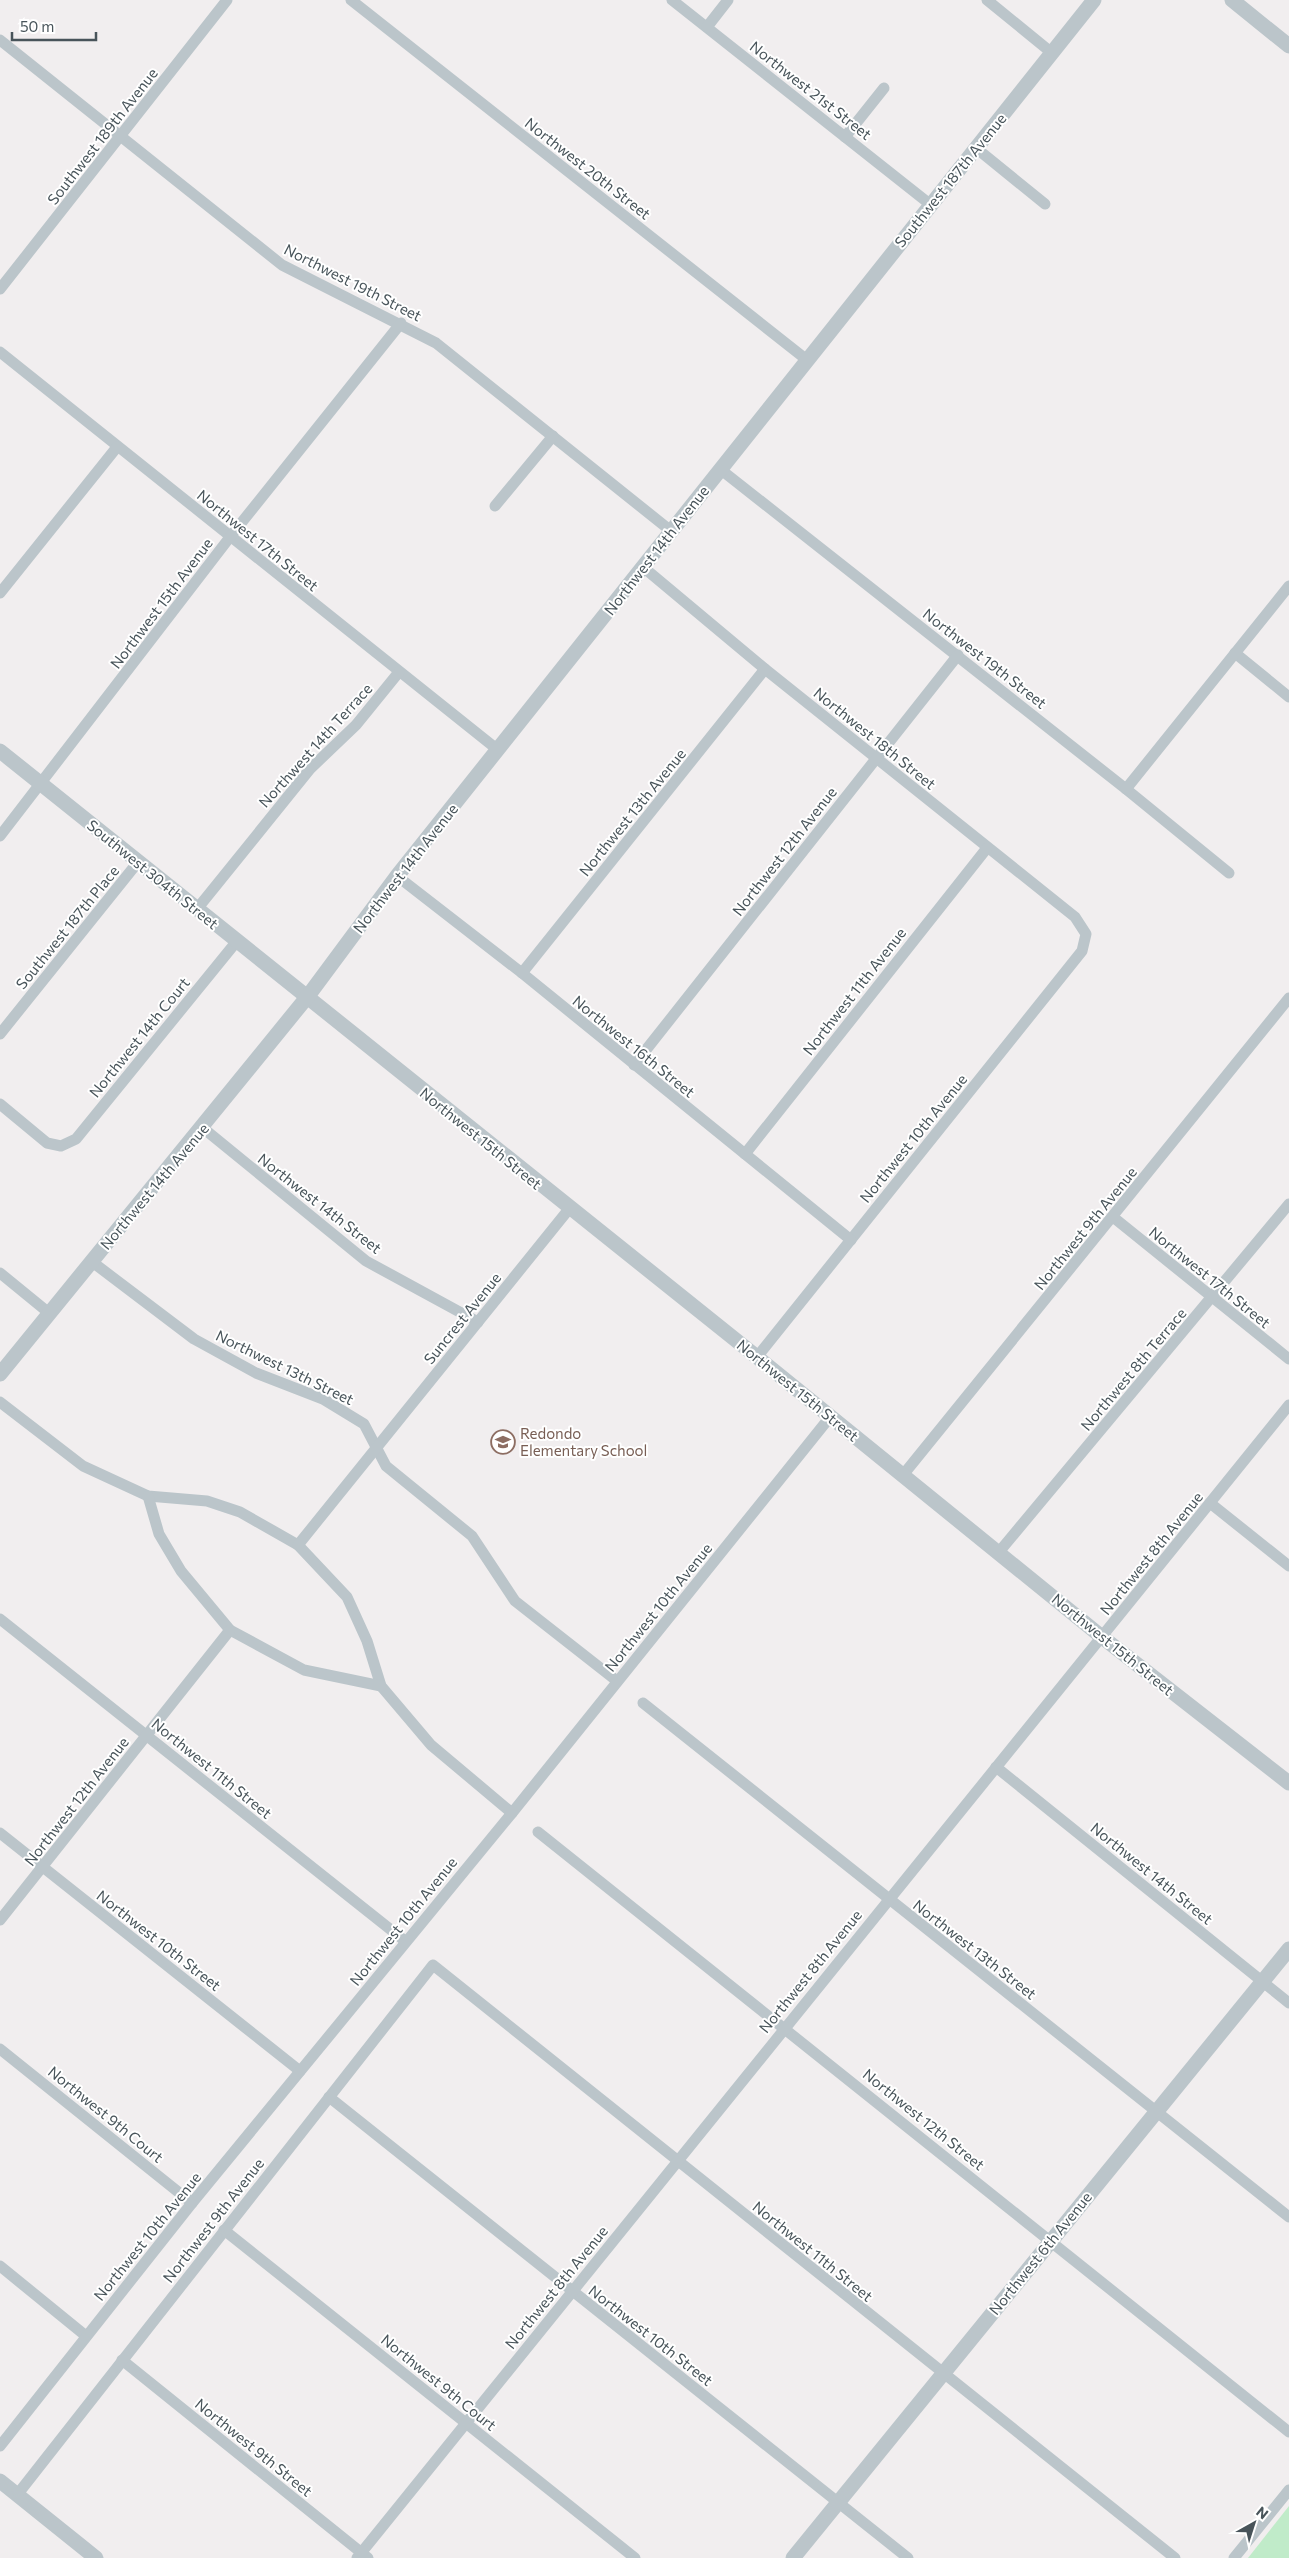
<svg xmlns="http://www.w3.org/2000/svg" width="1289" height="2558" font-family="Commissioner,sans-serif">
<style>
.green{fill:#c0ebc9}
.lines{fill:none;stroke-linecap:round;stroke-linejoin:round}
.minor{stroke:#bbc5ca;stroke-width:11}
.tertiary{stroke:#bbc5ca;stroke-width:15}
.labels{text-anchor:middle;dominant-baseline:central;stroke-width:4;stroke-linejoin:round;paint-order:stroke}
.street-label{font-size:15px;fill:#48545a;stroke:#fff}
.education-label{font-size:15px;fill:#785e54;stroke:#fff;text-anchor:start}
</style>
<rect width="100%" height="100%" fill="#f1eeef"/>
<polygon class="green" points="1289,2506 1289,2558 1248,2558"/>
<g class="lines">
<g class="minor">
<polyline points="351,0 807,360"/>
<polyline points="672,0 931,205"/>
<polyline points="987,0 1052,53"/>
<polyline points="707,27 728,0"/>
<polyline points="0,40 282,265 436,343 671,531"/>
<polyline points="845,137 884,88"/>
<polyline points="976,148 1045,204"/>
<polyline points="0,289 227,0"/>
<polyline points="0,352 498,750"/>
<polyline points="720,469 1126,789 1229,873"/>
<polyline points="495,506 553,436"/>
<polyline points="643,567 765,669 1075,917 1086,934 1082,951 757,1357"/>
<polyline points="0,593 117,447"/>
<polyline points="1235,653 1289,697"/>
<polyline points="1126,789 1289,586"/>
<polyline points="0,836 230,537 401,323"/>
<polyline points="397,876 522,973 851,1240"/>
<polyline points="197,909 310,769 356,725 399,672"/>
<polyline points="522,973 765,669"/>
<polyline points="0,1034 138,862"/>
<polyline points="634,1065 958,655"/>
<polyline points="0,1104 47,1143 61,1146 76,1139 237,941"/>
<polyline points="203,1128 366,1261 478,1322"/>
<polyline points="745,1154 987,848"/>
<polyline points="1113,1217 1289,1359"/>
<polyline points="91,1261 194,1339 256,1373 323,1399 364,1424 386,1466 472,1536 515,1601 617,1681"/>
<polyline points="0,1273 49,1313"/>
<polyline points="0,1402 83,1466 148,1496 207,1501 240,1512 298,1545 347,1597 367,1641 381,1686 431,1745 512,1813"/>
<polyline points="903,1475 1289,998"/>
<polyline points="148,1496 159,1534 181,1571 230,1630 304,1670 381,1686"/>
<polyline points="1210,1503 1289,1566"/>
<polyline points="298,1545 569,1209"/>
<polyline points="999,1552 1289,1204"/>
<polyline points="0,1619 405,1941"/>
<polyline points="643,1703 1289,2217"/>
<polyline points="996,1767 1289,2003"/>
<polyline points="538,1832 1289,2432"/>
<polyline points="0,1833 300,2071"/>
<polyline points="0,1920 230,1630"/>
<polyline points="0,2049 192,2203"/>
<polyline points="329,2097 908,2558"/>
<polyline points="224,2230 635,2558"/>
<polyline points="0,2266 86,2336"/>
<polyline points="122,2360 368,2558"/>
<polyline points="0,2446 192,2203 512,1813 830,1417"/>
<polyline points="17,2495 433,1965 1175,2558"/>
<polyline points="357,2558 1289,1405"/>
<polyline points="1234,2558 1289,2490"/>
</g>
<g class="tertiary">
<polyline points="1232,0 1289,46"/>
<polyline points="0,751 757,1357 1102,1637 1289,1783"/>
<polyline points="0,1374 308,996 397,876 1094,0"/>
<polyline points="0,2481 96,2558"/>
<polyline points="793,2558 1289,1949"/>
</g>
</g>
<defs>
<g id="school-ring" transform="scale(1.25)"><circle r="9.5" fill="#fff" stroke="#8d6e63" stroke-width="1.5"/><path d="M0-5L7-2L0 1L-7-2ZM-4 1L0 2.5L4 1V4Q0 6-4 4Z" fill="#8d6e63"/></g>
</defs>
<g fill-rule="evenodd">
<use href="#school-ring" x="503" y="1442"/>
</g>
<g class="labels">
<g class="street-label">
<text transform="translate(811 90) rotate(38)">Northwest 21st Street</text>
<text transform="translate(102 136) rotate(-52)">Southwest 189th Avenue</text>
<text transform="translate(588 168) rotate(38)">Northwest 20th Street</text>
<text transform="translate(950 180) rotate(-51)">Southwest 187th Avenue</text>
<text transform="translate(353 282) rotate(27)">Northwest 19th Street</text>
<text transform="translate(258 540) rotate(39)">Northwest 17th Street</text>
<text transform="translate(656 550) rotate(-52)">Northwest 14th Avenue</text>
<text transform="translate(161 603) rotate(-53)">Northwest 15th Avenue</text>
<text transform="translate(985 658) rotate(38)">Northwest 19th Street</text>
<text transform="translate(875 738) rotate(39)">Northwest 18th Street</text>
<text transform="translate(315 745) rotate(-48)">Northwest 14th Terrace</text>
<text transform="translate(632 812) rotate(-51)">Northwest 13th Avenue</text>
<text transform="translate(784 851) rotate(-52)">Northwest 12th Avenue</text>
<text transform="translate(405 868) rotate(-52)">Northwest 14th Avenue</text>
<text transform="translate(153 874) rotate(39)">Southwest 304th Street</text>
<text transform="translate(67 927) rotate(-51)">Southwest 187th Place</text>
<text transform="translate(854 991) rotate(-52)">Northwest 11th Avenue</text>
<text transform="translate(139 1037) rotate(-51)">Northwest 14th Court</text>
<text transform="translate(634 1046) rotate(39)">Northwest 16th Street</text>
<text transform="translate(481 1138) rotate(39)">Northwest 15th Street</text>
<text transform="translate(913 1138) rotate(-51)">Northwest 10th Avenue</text>
<text transform="translate(154 1186) rotate(-50)">Northwest 14th Avenue</text>
<text transform="translate(320 1203) rotate(38)">Northwest 14th Street</text>
<text transform="translate(1085 1228) rotate(-51)">Northwest 9th Avenue</text>
<text transform="translate(1210 1277) rotate(39)">Northwest 17th Street</text>
<text transform="translate(462 1318) rotate(-51)">Suncrest Avenue</text>
<text transform="translate(285 1367) rotate(26)">Northwest 13th Street</text>
<text transform="translate(1133 1369) rotate(-50)">Northwest 8th Terrace</text>
<text transform="translate(798 1390) rotate(39)">Northwest 15th Street</text>
<text transform="translate(1151 1553) rotate(-51)">Northwest 8th Avenue</text>
<text transform="translate(658 1607) rotate(-51)">Northwest 10th Avenue</text>
<text transform="translate(1113 1644) rotate(39)">Northwest 15th Street</text>
<text transform="translate(212 1768) rotate(39)">Northwest 11th Street</text>
<text transform="translate(76 1801) rotate(-52)">Northwest 12th Avenue</text>
<text transform="translate(1152 1873) rotate(39)">Northwest 14th Street</text>
<text transform="translate(403 1921) rotate(-51)">Northwest 10th Avenue</text>
<text transform="translate(159 1940) rotate(38)">Northwest 10th Street</text>
<text transform="translate(975 1949) rotate(38)">Northwest 13th Street</text>
<text transform="translate(810 1971) rotate(-51)">Northwest 8th Avenue</text>
<text transform="translate(106 2114) rotate(39)">Northwest 9th Court</text>
<text transform="translate(924 2119) rotate(39)">Northwest 12th Street</text>
<text transform="translate(213 2220) rotate(-52)">Northwest 9th Avenue</text>
<text transform="translate(147 2236) rotate(-51)">Northwest 10th Avenue</text>
<text transform="translate(813 2251) rotate(39)">Northwest 11th Street</text>
<text transform="translate(1040 2253) rotate(-51)">Northwest 6th Avenue</text>
<text transform="translate(556 2287) rotate(-51)">Northwest 8th Avenue</text>
<text transform="translate(651 2335) rotate(38)">Northwest 10th Street</text>
<text transform="translate(439 2382) rotate(39)">Northwest 9th Court</text>
<text transform="translate(254 2447) rotate(39)">Northwest 9th Street</text>
</g>
<g class="education-label">
<text x="520" y="1433">Redondo<tspan x="520" dy="17">Elementary School</tspan></text>
</g>
</g>
<g transform="translate(1254 2523) rotate(39)" stroke="#ffffff" stroke-width="4" paint-order="stroke">
<path d="M0-4L9 19L0 12L-9 19Z" fill="#48545a"/>
<text y="-8" font-size="14" font-weight="bold" text-anchor="middle" fill="#48545a">N</text>
</g>
<path d="M12 32v8h84v-8" fill="none" stroke="#48545a" stroke-width="2.5"/>
<text x="20" y="32" font-size="15" fill="#48545a" stroke="#ffffff" stroke-width="4" paint-order="stroke">50 m</text>
</svg>
